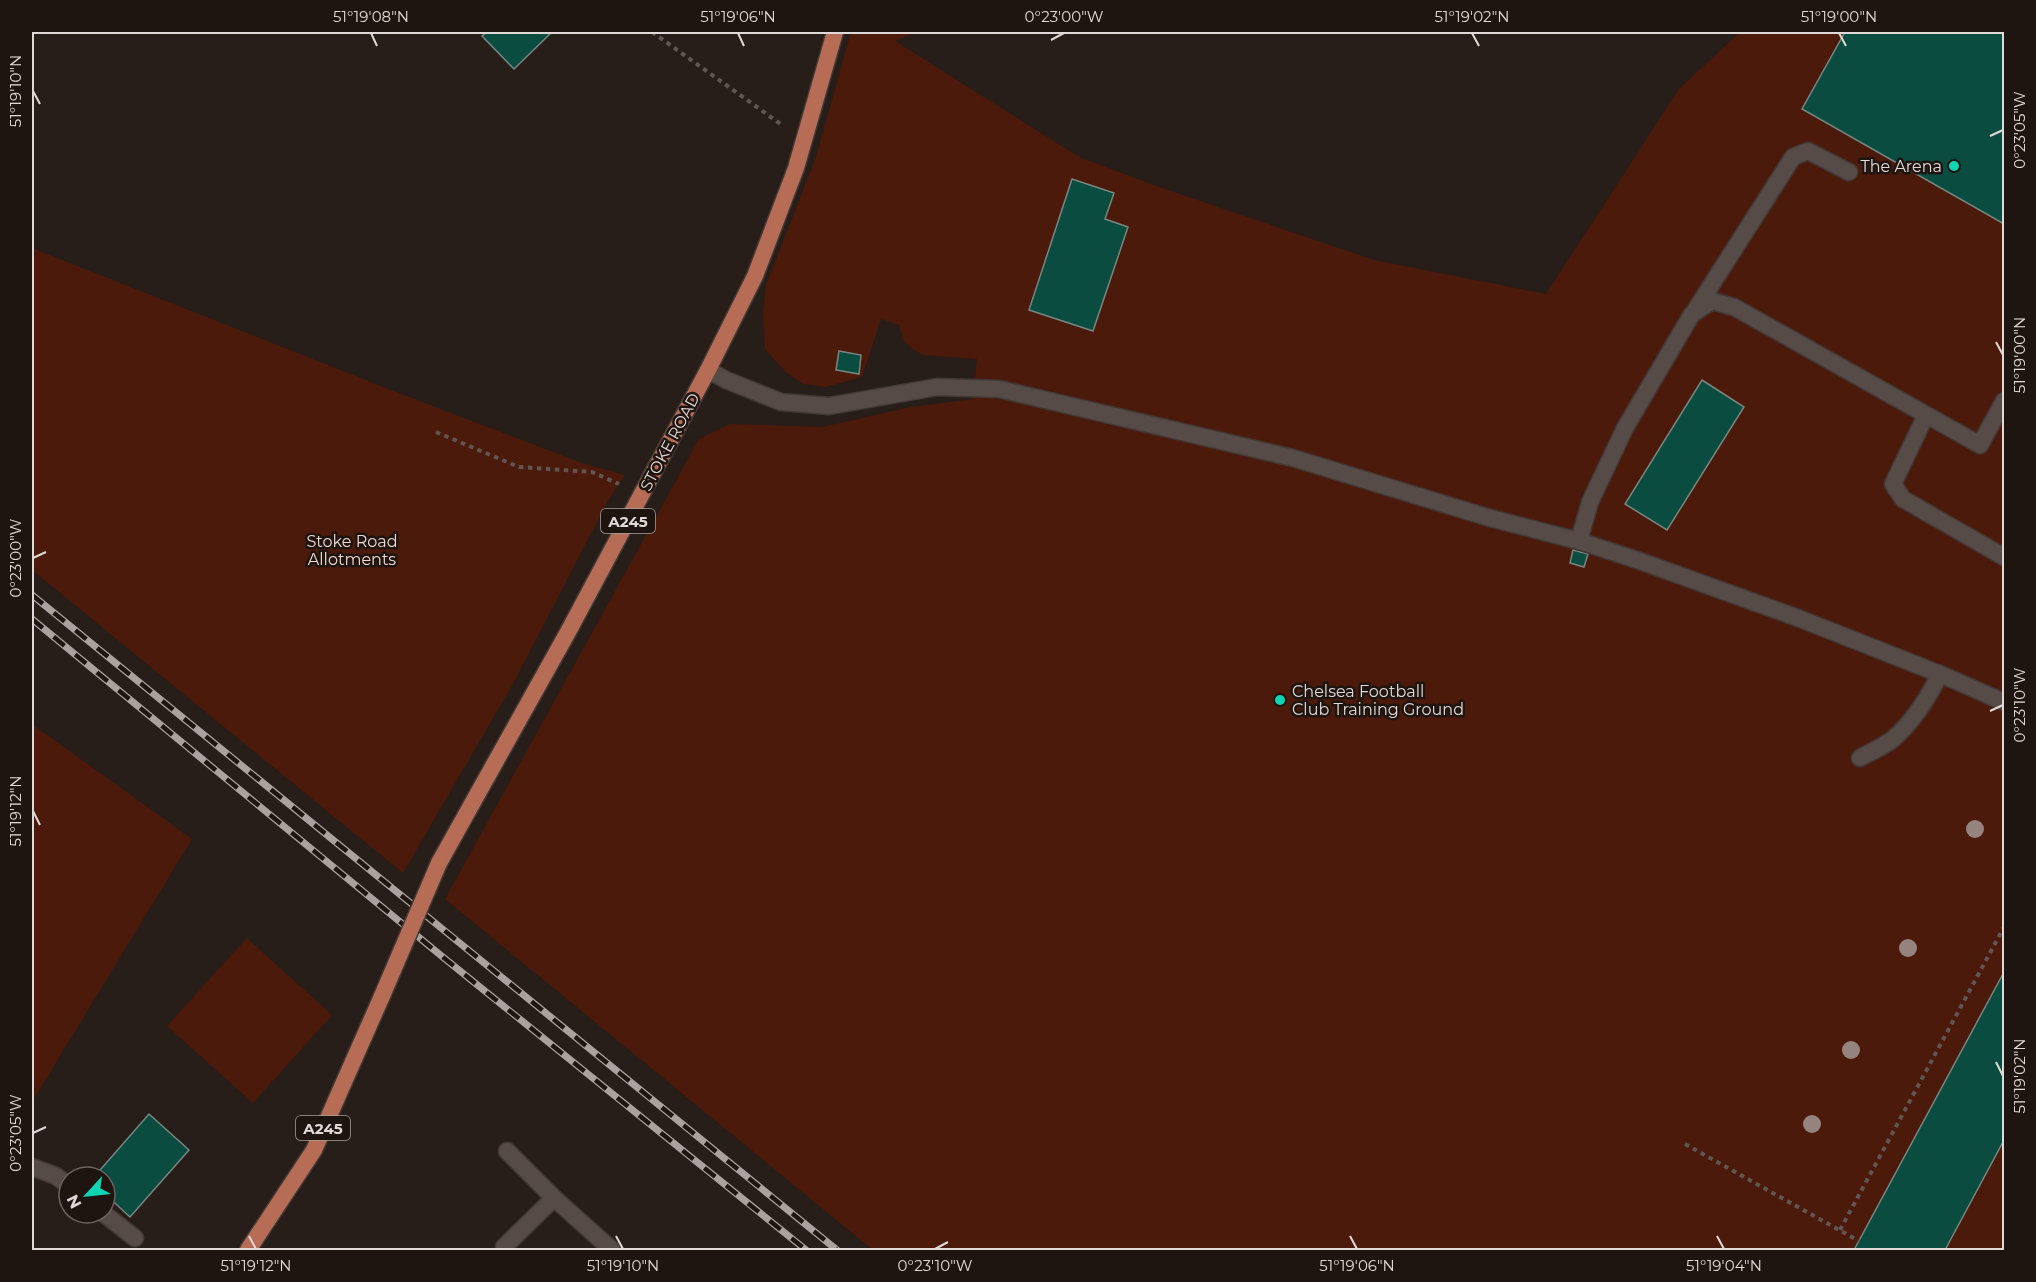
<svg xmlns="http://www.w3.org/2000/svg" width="2036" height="1282" font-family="Montserrat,sans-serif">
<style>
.green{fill:#4b1a0a}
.building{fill:#0a4d40;stroke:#788682;stroke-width:1.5}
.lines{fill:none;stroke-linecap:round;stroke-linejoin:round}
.service-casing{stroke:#423937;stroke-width:19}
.minor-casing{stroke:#423937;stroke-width:19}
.primary-casing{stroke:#423937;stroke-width:19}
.path{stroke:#605653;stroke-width:4;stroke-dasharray:4.5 4.5;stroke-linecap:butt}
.service{stroke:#574b47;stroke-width:16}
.minor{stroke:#574b47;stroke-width:16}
.primary{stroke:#b66c55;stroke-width:16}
.rail-casing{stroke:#aba29f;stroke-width:7}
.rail{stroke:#1e1410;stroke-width:4.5;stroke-dasharray:14;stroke-linecap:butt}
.primary-bridge-casing{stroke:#423937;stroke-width:19;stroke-linecap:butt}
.primary-bridge{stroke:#b66c55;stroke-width:16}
.tree{fill:#95847e}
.ticks{fill:none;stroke:#e1d9d7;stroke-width:2}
.poi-dot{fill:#0fd5b4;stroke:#1e1410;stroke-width:2}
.labels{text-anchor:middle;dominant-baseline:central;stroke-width:5;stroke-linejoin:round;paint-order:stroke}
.shield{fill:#1e1410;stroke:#a69e9b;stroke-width:1.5}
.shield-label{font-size:15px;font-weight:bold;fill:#e1d9d7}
.poi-label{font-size:16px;fill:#e1d9d7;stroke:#1e1410;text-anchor:end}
.street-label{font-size:16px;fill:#e1d9d7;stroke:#1e1410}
.park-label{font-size:16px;fill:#efd8d1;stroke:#1e1410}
.neatline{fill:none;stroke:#e1d9d7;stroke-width:2}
.ticks-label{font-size:15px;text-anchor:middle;fill:#e1d9d7}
</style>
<rect width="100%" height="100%" fill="#271d19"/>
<g class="green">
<polygon points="851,32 912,32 912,34 895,41 1079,157 1162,188 1374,260 1546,294 1679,89 1740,32 2004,32 2004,1250 873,1250 445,899 699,439 730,424 822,427 911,407 973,399 977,359 922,355 905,343 899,325 881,319 862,377 826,387 803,384 785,371 765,349 763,313 766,285 816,157"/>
<polygon points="32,248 404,395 582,463 625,475 609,499 513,684 403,873 32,570"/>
<polygon points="32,724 192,839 32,1102"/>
<polygon points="247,938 332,1015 253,1103 167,1026"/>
</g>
<g class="building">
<polygon points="487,32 552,32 514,69 482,36"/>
<polygon points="1845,32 2004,32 2004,224 1802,109"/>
<polygon points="1072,179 1114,193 1105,219 1128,227 1093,331 1029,310"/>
<polygon points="839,351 861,355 859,374 836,370"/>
<polygon points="1702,380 1744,407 1667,530 1625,504"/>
<polygon points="1573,550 1588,554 1584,567 1570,563"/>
<polygon points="2004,972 2004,1140 1945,1250 1854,1250"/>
<polygon points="149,1114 189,1150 130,1217 105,1194 105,1177 94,1177"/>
</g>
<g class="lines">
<g class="service-casing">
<g id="service">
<polyline points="1696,309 1793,157 1808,151 1849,172"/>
<polyline points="708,370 726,380 781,402 829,406 937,387 999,389 1293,458 1490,518 1579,541 1637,560 1798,618 1940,674 2004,702"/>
<polyline points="1926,415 1893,484 1903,499 2004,557"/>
<polyline points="1579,541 1590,502 1625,428 1692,314 1712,301 1734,307 1980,445 2004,401"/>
<path d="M1860,758c10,-6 23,-11 33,-19 21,-18 35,-41 47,-65"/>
<polyline points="32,1167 56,1176 69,1186"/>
<polyline points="103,1213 135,1238"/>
</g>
</g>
<g class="minor-casing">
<g id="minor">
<polyline points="507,1151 554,1198 612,1250"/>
<polyline points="504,1247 554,1198"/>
</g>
</g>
<g class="primary-casing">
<g id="primary">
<polyline points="439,863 568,632 708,370 755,276 796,168 835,32"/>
<polyline points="248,1250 314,1150 382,996"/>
</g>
</g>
<g class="path">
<polyline points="652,32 782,125"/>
<polyline points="436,432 519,467 592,472 619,484"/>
<polyline points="1685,1144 1859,1241"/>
<polyline points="1840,1230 2004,927"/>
</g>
<use href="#service" class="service"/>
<use href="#minor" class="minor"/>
<use href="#primary" class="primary"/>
<g class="rail-casing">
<g id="rail">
<polyline points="32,595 837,1250"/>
<polyline points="32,619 444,958 806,1250"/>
</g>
</g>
<use href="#rail" class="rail"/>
<g class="primary-bridge-casing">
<polyline id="primary-bridge" points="382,996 439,863"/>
</g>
<use href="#primary-bridge" class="primary-bridge"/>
</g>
<g class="tree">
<circle cx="1975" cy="829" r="9"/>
<circle cx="1908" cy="948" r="9"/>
<circle cx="1851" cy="1050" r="9"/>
<circle cx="1812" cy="1124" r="9"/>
</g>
<path class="ticks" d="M371,33l6,13M738,33l6,13M1472,33l7,13M1839,33l7,13M1051,40l13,-7M33,91l7,13M1990,136l13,-6M1996,342l7,13M33,558l13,-6M1990,711l13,-6M33,811l7,14M1996,1062l7,14M33,1133l13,-6M249,1236l7,13M616,1236l7,13M1350,1236l7,13M1717,1236l7,13M935,1249l13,-7"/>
<g class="poi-dot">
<circle cx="1954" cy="166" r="6"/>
<circle cx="1280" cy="700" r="6"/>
</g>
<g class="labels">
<g class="shield">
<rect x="601" y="509" width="54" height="24" rx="4.5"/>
<rect x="296" y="1116" width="54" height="24" rx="4.5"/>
</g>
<g class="shield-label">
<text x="628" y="521">A245</text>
<text x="323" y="1128">A245</text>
</g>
<g class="poi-label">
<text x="1942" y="166">The Arena</text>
<text x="1292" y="691" text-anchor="start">Chelsea Football<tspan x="1292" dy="18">Club Training Ground</tspan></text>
</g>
<g class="street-label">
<text transform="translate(670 442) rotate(-62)">STOKE ROAD</text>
</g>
<g class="park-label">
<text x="352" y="541">Stoke Road<tspan x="352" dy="18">Allotments</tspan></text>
</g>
</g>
<rect width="2036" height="1282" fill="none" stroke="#1e1410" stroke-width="66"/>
<g transform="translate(87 1195) rotate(243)"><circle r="28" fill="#1e1410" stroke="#6c6360" stroke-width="1.5"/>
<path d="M0-4.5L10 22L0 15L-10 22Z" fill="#0fd5b4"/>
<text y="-9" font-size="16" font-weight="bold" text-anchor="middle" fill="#e1d9d7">N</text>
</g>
<rect x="33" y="33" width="1970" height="1216" class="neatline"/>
<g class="ticks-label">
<text x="371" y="22">51°19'08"N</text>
<text x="738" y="22">51°19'06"N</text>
<text x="1064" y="22">0°23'00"W</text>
<text x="1472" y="22">51°19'02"N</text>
<text x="1839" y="22">51°19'00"N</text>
<text transform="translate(16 91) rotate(-90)" y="5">51°19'10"N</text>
<text transform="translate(2020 130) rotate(-90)" y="5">0°23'05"W</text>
<text transform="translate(2020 355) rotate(-90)" y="5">51°19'00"N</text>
<text transform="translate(16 558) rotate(-90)" y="5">0°23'00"W</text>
<text transform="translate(2020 705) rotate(-90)" y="5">0°23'10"W</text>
<text transform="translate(16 811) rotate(-90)" y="5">51°19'12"N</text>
<text transform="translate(2020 1076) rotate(-90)" y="5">51°19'02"N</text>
<text transform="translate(16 1133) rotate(-90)" y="5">0°23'05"W</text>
<text x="256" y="1271">51°19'12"N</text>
<text x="623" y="1271">51°19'10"N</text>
<text x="935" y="1271">0°23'10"W</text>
<text x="1357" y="1271">51°19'06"N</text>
<text x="1724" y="1271">51°19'04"N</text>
</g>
</svg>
